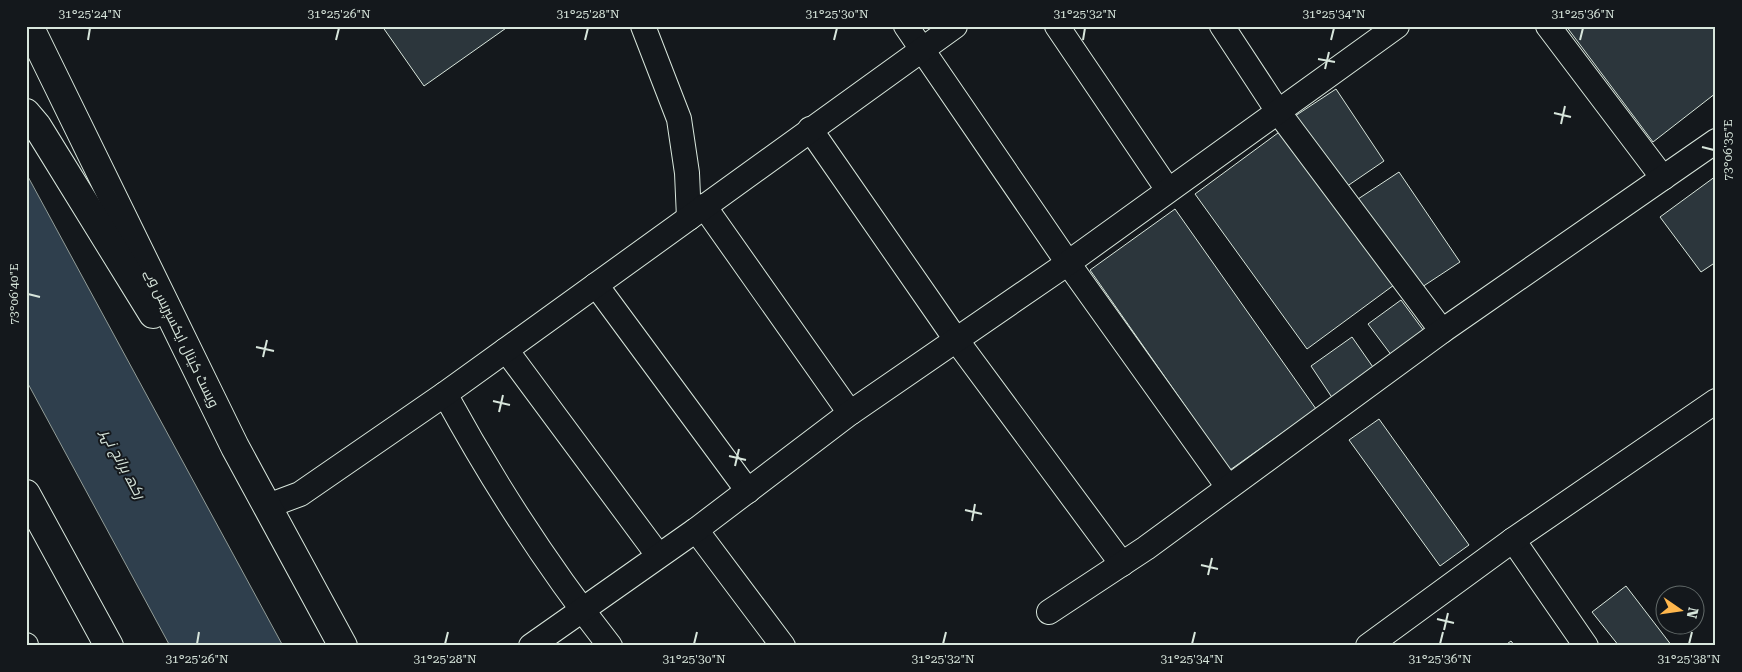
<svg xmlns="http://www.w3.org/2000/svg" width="1742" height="672" font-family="'Roboto Serif',Cairo,serif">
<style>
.water{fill:#2f3f4d;stroke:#939e99}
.building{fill:#2c363c;stroke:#d8e6dc}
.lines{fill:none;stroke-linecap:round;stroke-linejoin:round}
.street-casing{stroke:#d8e6dc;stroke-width:26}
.primary-casing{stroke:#d8e6dc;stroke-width:30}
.street{stroke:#14181c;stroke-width:24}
.primary{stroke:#14181c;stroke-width:28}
.ticks{fill:none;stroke:#d8e6dc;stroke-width:2}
.labels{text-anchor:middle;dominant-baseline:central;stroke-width:4;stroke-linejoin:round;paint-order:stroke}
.street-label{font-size:14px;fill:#d8e6dc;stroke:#14181c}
.water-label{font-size:15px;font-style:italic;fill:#d8e6dc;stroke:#14181c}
.neatline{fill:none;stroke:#d8e6dc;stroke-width:2}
.ticks-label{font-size:12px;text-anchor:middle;fill:#d8e6dc}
</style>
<rect width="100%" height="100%" fill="#14181c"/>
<polygon class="water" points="26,173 283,646 170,646 26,380"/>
<g class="building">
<polygon points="382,26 509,26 424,86"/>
<polygon points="1566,26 1716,26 1716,93 1653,142"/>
<polygon points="1336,89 1384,161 1343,189 1295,116"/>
<polygon points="1282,130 1394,285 1307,349 1195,194"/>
<polygon points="1399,172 1460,262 1419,289 1358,199"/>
<polygon points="1716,176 1716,262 1701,272 1660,217"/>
<polygon points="1175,209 1316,409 1230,470 1090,270"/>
<polygon points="1401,300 1424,331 1392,356 1368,324"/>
<polygon points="1352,337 1375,370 1333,399 1311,366"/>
<polygon points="1379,419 1469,545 1440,566 1349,440"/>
<polygon points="1626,586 1672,646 1619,646 1592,612"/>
<polygon points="1511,641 1515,646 1504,646"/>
</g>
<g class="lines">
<g class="street-casing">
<g id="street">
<polyline points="643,26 679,119 687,173 689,218"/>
<polyline points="906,26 1068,263 1228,487"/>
<polyline points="1057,26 1168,190"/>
<polyline points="1222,26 1279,113 1442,331"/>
<polyline points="1548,26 1663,178"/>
<polyline points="810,129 957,341 1122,564"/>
<polyline points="704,206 850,413"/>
<polyline points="596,285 748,491"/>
<polyline points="506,350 658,555"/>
<path d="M445,394c48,88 103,173 165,252"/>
<polyline points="268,506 300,494 445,394 955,26"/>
<polyline points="696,530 783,646"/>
<polyline points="1513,540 1586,646"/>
<polyline points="1049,612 1146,548 1442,331 1716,141"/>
<polyline points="26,645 26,646"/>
<polyline points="531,646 696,530 850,413 1068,263 1397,26"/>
<polyline points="1368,646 1513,540 1716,401"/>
</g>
</g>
<g class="primary-casing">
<g id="primary">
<polyline points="29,26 235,447 343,646"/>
<polyline points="26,113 37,126 153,314"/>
<polyline points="26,494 109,646"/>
</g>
</g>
<use href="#street" class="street"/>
<use href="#primary" class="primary"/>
</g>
<path class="ticks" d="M88,40l2,-12M336,40l3,-12M585,40l3,-12M834,40l3,-12M1083,40l2,-12M1331,40l3,-12M1580,40l3,-12M1318,59l17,3M1325,69l4,-17M1554,113l17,4M1561,124l4,-18M1702,147l12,3M28,294l12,3M256,347l18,4M263,357l4,-17M493,401l17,4M499,412l4,-17M729,456l17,4M735,466l4,-17M965,510l17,4M972,521l3,-17M1201,565l17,4M1208,575l4,-17M1437,619l17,4M1444,630l4,-17M197,644l2,-12M445,644l3,-12M694,644l3,-12M943,644l3,-12M1192,644l3,-12M1440,644l3,-12M1689,644l3,-12"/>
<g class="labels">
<g class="street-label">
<text transform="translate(182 338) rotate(64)">ویسٹ کینال ایکسپریس وے</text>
</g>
<g class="water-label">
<text transform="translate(123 464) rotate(62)">رکھ برانچ نہر</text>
</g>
</g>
<rect width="1742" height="672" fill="none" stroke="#14181c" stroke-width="55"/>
<g transform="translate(1680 610) rotate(103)"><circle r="24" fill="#14181c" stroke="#626a69"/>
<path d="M0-4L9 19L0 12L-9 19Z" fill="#ffb74d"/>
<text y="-8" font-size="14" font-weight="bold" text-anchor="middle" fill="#d8e6dc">N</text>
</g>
<rect x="28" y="28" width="1686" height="616" class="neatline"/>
<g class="ticks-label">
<text x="90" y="18">31°25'24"N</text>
<text x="339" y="18">31°25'26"N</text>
<text x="588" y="18">31°25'28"N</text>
<text x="837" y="18">31°25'30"N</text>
<text x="1085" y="18">31°25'32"N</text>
<text x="1334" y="18">31°25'34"N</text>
<text x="1583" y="18">31°25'36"N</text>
<text transform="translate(1728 150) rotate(-90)" y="4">73°06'35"E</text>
<text transform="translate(14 294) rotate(-90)" y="4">73°06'40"E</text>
<text x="197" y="663">31°25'26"N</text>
<text x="445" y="663">31°25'28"N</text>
<text x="694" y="663">31°25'30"N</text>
<text x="943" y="663">31°25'32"N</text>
<text x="1192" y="663">31°25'34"N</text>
<text x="1440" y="663">31°25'36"N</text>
<text x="1689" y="663">31°25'38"N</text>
</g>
</svg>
